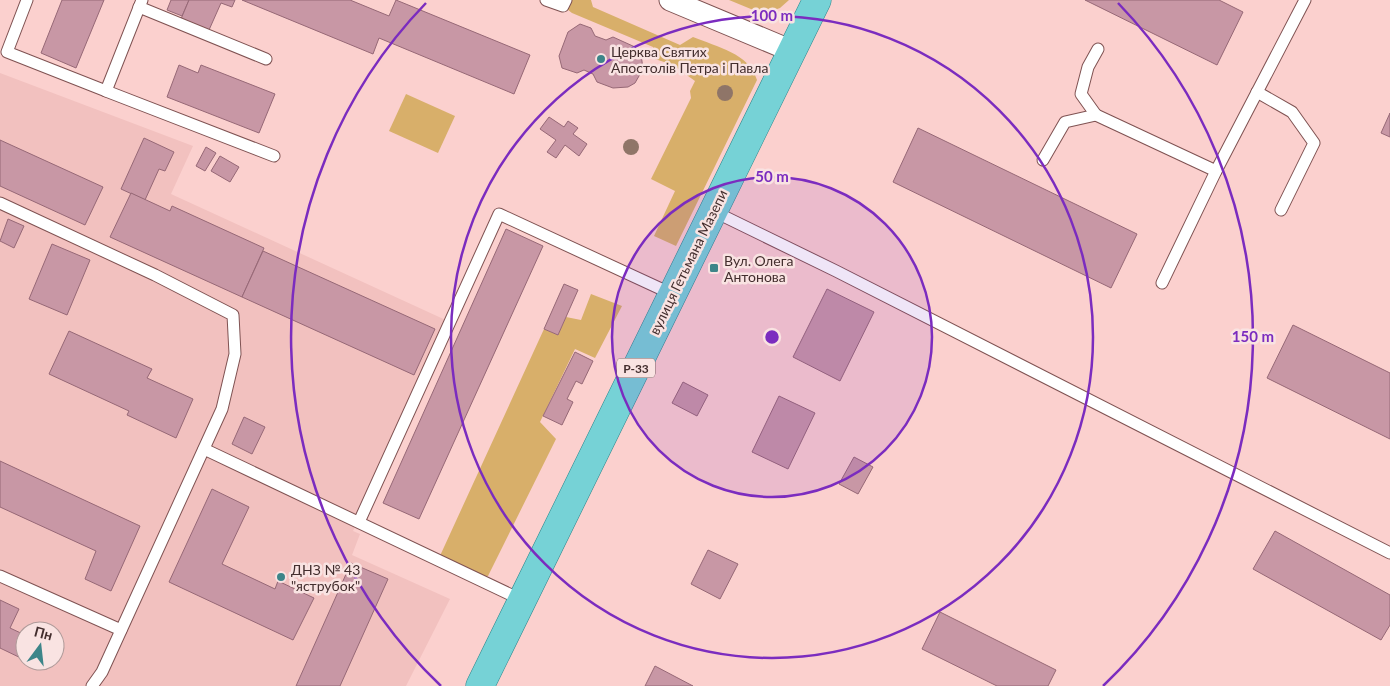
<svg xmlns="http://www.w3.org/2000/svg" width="1390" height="686" font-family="Lato,sans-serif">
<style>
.built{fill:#f2c1bf;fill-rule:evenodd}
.green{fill:#d8af6a}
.building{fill:#c897a5;stroke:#966876}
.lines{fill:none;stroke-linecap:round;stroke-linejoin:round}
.lane-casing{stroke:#7f5252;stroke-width:13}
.street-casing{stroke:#7f5252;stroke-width:23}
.primary-casing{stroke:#29858a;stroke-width:29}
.lane{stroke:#fff;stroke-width:11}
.street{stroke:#fff;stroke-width:21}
.primary{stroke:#76d2d6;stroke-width:28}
.tree{fill:#8f7568}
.ring{fill:none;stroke:#7b2cbf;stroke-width:2.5}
.poi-dot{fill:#3d8589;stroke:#f9e3e2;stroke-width:2}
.labels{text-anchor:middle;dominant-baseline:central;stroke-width:5;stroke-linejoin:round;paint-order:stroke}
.shield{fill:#f9e3e2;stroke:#7a6464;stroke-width:1}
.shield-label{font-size:12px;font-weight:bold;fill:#432e2e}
.poi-label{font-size:14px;fill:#432e2e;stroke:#f9e3e2;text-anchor:start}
.street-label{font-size:14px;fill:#432e2e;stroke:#f9e3e2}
.centre{fill:#7b2cbf;stroke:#f9e3e2;stroke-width:2.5}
.ring-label{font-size:15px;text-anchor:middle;font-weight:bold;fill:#7b2cbf;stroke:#f9e3e2;stroke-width:5;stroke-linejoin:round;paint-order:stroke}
</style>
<rect width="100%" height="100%" fill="#fbd0ce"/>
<path class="built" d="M0,73l193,73 -22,48 279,128 -97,209 7,3 -8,21 98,44 -44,87h-406zM25,631h30v30h-30z"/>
<g class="green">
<path d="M566,0h25l2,7 87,38 13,-8c24,10 56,16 64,43l-81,166 -22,-10 21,-45 -24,-12 40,-81 -1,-7 5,-10 -22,-16 -18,-6 -2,-12 -81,-34 -9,-7z"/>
<polygon points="729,0 789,0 780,8 763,14"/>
<polygon points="406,94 455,116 438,153 389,131"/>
<polygon points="591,294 622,306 595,358 575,349 540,422 556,439 488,576 481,578 439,558 544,329 558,335 566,317 581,320"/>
</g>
<g class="building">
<polygon points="62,0 104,0 76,68 41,53"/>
<polygon points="171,0 189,0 182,16 167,10"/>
<polygon points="189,0 235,0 232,7 221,3 209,30 181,19"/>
<polygon points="242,0 350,0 389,16 396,0 530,55 514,94 379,38 373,54"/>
<polygon points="1085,0 1219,0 1243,12 1217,65"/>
<polygon points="580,24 591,28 595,36 606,40 613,37 635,47 641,54 643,69 635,83 628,87 613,88 597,82 593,74 584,70 577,73 562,68 559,56 568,32"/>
<polygon points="179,65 198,73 201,65 275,94 259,133 167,97"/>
<polygon points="1390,113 1390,137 1381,133"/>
<polygon points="549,117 564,127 568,121 578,128 573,134 587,144 579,156 565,145 556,158 547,152 556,140 540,129"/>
<polygon points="918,128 1137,234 1111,288 893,182"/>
<polygon points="144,138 174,152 165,171 159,169 145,200 121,189"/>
<polygon points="0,140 103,187 85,225 0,186"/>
<polygon points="206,147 216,153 205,171 196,166"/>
<polygon points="220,156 239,167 230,182 211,171"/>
<polygon points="131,193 170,211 172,206 264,248 242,297 110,237"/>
<polygon points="8,219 24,226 14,248 0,241"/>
<polygon points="506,229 543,246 419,519 383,503"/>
<polygon points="52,244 90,260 67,315 29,299"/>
<polygon points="263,251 435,329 414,375 242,297"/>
<polygon points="564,284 578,290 558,335 544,329"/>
<polygon points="827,289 874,312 840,381 793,357"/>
<polygon points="1293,325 1390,373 1390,439 1267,378"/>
<polygon points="69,331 152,369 147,378 193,399 176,438 127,415 129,411 49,374"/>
<polygon points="575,352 593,361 582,384 576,381 567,399 573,402 562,425 543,416"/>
<polygon points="683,382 708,395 697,416 672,403"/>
<polygon points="779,396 815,413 788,469 752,452"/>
<polygon points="244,417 265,427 252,454 232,444"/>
<polygon points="854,457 873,467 858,494 839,484"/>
<polygon points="0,461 140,526 111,591 85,579 96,551 0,507"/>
<polygon points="212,489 249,507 222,564 275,589 278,581 314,598 293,640 169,582"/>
<polygon points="1275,531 1390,595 1390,625 1381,640 1253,569"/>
<polygon points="708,550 738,564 720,599 691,584"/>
<polygon points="351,563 388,579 340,686 296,686"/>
<polygon points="0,600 19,609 10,628 25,635 25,660 0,648"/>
<polygon points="940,612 1056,670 1048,686 997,686 922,649"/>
<polygon points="28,661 51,661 47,669"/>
<polygon points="655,666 693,686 645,686"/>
</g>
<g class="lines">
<g class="lane-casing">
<g id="lane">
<polyline points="27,0 7,52 106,91 142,0"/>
<polyline points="546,0 563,6 566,0"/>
<polyline points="139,7 266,59"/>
<polyline points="106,91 274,156"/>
<polyline points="1257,92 1292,112 1314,143 1281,210"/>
<polyline points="1096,115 1081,94 1088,67 1098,49"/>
<polyline points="1043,160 1065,122 1096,115 1216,171"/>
<polyline points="0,203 155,275 233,315 235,354 222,409 102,672 92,686"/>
<polyline points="713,211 836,271 1390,553"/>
<polyline points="1162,283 1216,171 1305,0"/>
<polyline points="204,449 522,600"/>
<polyline points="359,522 499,214 672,294"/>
<polyline points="0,576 121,630"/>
</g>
</g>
<g class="street-casing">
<polyline id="street" points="670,0 792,51"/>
</g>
<g class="primary-casing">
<polyline id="primary" points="480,686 817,0"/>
</g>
<use href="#lane" class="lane"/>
<use href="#street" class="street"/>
<use href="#primary" class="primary"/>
</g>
<g class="tree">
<circle cx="725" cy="93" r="8"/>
<circle cx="631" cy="147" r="8"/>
</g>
<circle cx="772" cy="337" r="160" fill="#7b2cbf" fill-opacity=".12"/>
<g class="ring">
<circle cx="772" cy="337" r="160"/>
<circle cx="772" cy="337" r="321"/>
<path d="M441 686A481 481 0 0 1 426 3M1118 3A481 481 0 0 1 1103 686"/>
</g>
<g class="poi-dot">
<circle cx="601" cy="59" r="5"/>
<rect x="709" y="263" width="10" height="10" rx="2.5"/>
<circle cx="281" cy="577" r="5"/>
</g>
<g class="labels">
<rect class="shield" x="617" y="358.5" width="38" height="19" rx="4"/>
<g class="shield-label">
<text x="636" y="368">Р-33</text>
</g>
<g class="poi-label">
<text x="611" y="51">Церква Святих<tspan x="611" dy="16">Апостолів Петра і Павла</tspan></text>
<text x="724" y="260">Вул. Олега<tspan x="724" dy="16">Антонова</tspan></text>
<text x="291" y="569">ДНЗ № 43<tspan x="291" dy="16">"яструбок"</tspan></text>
</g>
<g class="street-label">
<text transform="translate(688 262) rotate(-64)">вулиця Гетьмана Мазепи</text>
</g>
</g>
<circle cx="772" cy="337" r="8" class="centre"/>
<g class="ring-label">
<text x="772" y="21">100 m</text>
<text x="772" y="182">50 m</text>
<text x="1253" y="342">150 m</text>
</g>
<g transform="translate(40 646) rotate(15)"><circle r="24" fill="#f9e3e2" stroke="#b09b9a"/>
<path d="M0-4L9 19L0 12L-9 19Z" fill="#3d8589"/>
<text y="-8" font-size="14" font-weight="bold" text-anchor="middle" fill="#432e2e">Пн</text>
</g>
</svg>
